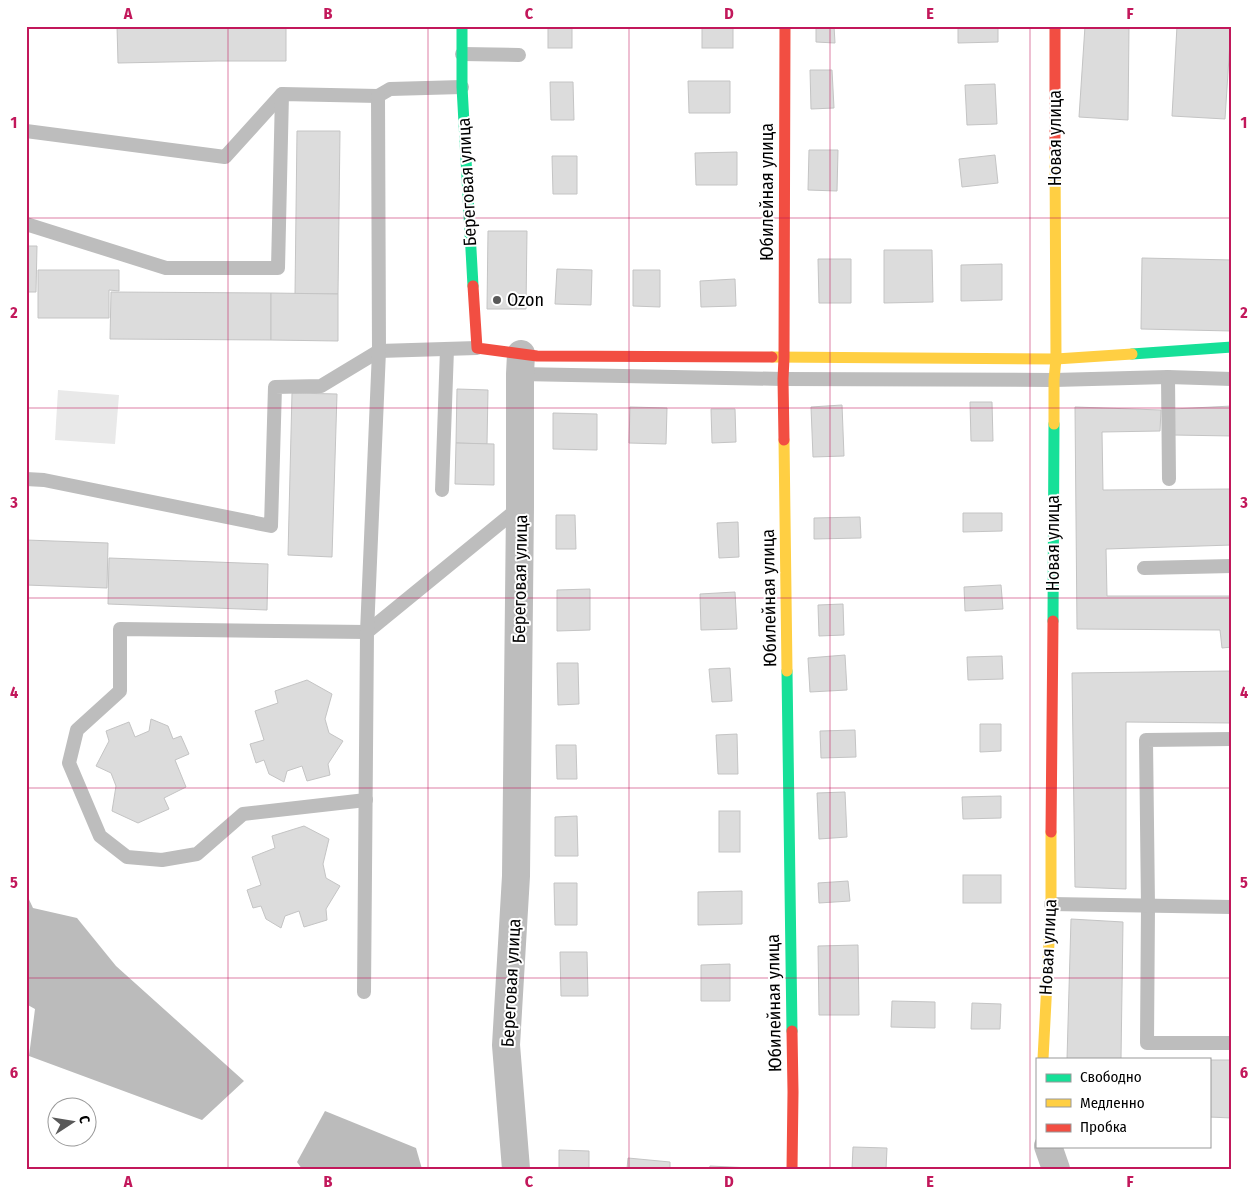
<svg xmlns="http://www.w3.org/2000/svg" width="1258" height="1195" font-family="'Fira Sans Condensed',sans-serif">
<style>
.green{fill:#e9e9e9}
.water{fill:#bbb}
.building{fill:#dcdcdc;stroke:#c4c4c4}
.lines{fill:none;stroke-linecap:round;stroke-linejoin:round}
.lane{stroke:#bdbdbd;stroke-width:14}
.street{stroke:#bdbdbd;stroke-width:28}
.fast{stroke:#16e098;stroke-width:11}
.slow{stroke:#ffcf43;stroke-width:11}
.jam{stroke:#f24e42;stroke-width:11}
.grid{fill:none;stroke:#c2185b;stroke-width:1;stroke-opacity:0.55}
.poi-dot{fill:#595959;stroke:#fff;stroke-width:2}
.labels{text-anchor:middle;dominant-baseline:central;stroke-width:4;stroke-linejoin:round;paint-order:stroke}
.street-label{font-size:18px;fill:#000;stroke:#fff}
.poi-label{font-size:18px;fill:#000;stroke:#fff;text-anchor:start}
.neatline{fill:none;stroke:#c2185b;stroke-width:2}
.grid-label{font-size:16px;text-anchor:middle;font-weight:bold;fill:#c2185b}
</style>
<rect width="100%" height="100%" fill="#fff"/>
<polygon class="green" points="58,390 119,395 115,444 55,440"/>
<g class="water">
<polygon points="26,893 33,908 77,918 116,966 244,1081 202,1120 29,1056 35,1009 26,1004"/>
<polygon points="325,1111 416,1148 422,1169 302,1169 297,1162"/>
</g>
<g class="building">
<polygon points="117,26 286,26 286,61 217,61 118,63"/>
<rect x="548" y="26" width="24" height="22"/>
<rect x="702" y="26" width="31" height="22"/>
<polygon points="816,26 834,26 835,43 816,42"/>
<polygon points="958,26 998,26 998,42 958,43"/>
<polygon points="1085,26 1129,26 1128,120 1079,117"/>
<polygon points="1177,26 1231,26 1225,119 1172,116"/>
<polygon points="810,70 832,70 834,108 811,109"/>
<polygon points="688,81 730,81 730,113 689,113"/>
<polygon points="550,82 573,82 574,120 551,120"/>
<polygon points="995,84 997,124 967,125 965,85"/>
<polygon points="297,131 340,131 338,294 295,294"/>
<polygon points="809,150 838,150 837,191 808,190"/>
<polygon points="737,152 737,185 696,185 695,153"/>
<polygon points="995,155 998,183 962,187 959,159"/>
<polygon points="552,156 577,156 577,194 553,194"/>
<polygon points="488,231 527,231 526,309 487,309"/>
<polygon points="26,246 37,246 36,292 26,292"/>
<polygon points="884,250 932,250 933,302 884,303"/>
<polygon points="1142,258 1232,260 1232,331 1141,329"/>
<polygon points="818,259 851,259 851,303 819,303"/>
<polygon points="1002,264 1002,300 961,301 961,265"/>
<polygon points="557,269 592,270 591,305 555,304"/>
<polygon points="38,270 119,270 119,291 109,290 109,318 38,318"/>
<polygon points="633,270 660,270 660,307 633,306"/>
<polygon points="735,279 736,306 701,307 700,281"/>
<polygon points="111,292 271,293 271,340 110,339"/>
<polygon points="271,293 338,294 338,341 271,340"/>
<polygon points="457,389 488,390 487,444 456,443"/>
<polygon points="292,393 337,394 332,557 288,555"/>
<polygon points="970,402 992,402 993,441 971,441"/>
<polygon points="842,405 844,456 813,457 811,407"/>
<polygon points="1232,406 1232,436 1173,435 1173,409"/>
<polygon points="630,407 667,408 666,444 629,443"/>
<polygon points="1075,407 1161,410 1160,431 1102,432 1103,490 1232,489 1232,545 1106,549 1107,596 1232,596 1232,647 1222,648 1220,630 1077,629"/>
<polygon points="711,409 735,409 736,442 712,443"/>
<polygon points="553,413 597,414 597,450 553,449"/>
<polygon points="456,443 494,444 494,485 455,484"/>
<polygon points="963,513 1002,513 1002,531 963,532"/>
<polygon points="556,515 575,515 576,549 556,549"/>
<polygon points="860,517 861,538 814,539 814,518"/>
<polygon points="738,522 739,557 719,558 717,523"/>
<polygon points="26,540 108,543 107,588 26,585"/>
<polygon points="109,558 268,564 267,610 108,604"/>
<polygon points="1001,585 1003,609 965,611 964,587"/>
<polygon points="590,589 590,630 557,631 557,590"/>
<polygon points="735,592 737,629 701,630 700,594"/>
<polygon points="843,604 844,635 819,636 818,605"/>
<polygon points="845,655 847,690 810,692 808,658"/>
<polygon points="1002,656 1003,679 968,680 967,657"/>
<polygon points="557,663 578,663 579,704 558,705"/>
<polygon points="730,668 732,701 712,702 709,669"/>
<polygon points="1232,671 1232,723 1126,722 1126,889 1075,887 1072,673"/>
<polygon points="307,680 332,694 325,719 329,733 343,741 328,764 330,775 307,781 302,766 287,771 284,782 269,774 264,760 256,763 250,744 264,740 255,711 278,703 275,691"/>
<polygon points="151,719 168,726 173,739 181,736 189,754 175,760 186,787 164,798 169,809 138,823 112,811 116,786 111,773 96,766 109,741 106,731 129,722 135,737 149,731"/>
<polygon points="980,724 1001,724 1001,751 980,752"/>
<polygon points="855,730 856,757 821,758 820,731"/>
<polygon points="737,734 738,774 718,774 716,735"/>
<polygon points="556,745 576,745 577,779 557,779"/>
<polygon points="845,792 847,837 819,839 817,793"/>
<polygon points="1001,796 1001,818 963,819 962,797"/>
<rect x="719" y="811" width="21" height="41"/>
<polygon points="577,816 578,856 555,856 555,817"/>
<polygon points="304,826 329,839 323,864 326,878 340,886 326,909 327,920 304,927 299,911 285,916 281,928 266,919 261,906 253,908 247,890 261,885 252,857 275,848 272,836"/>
<rect x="963" y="875" width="38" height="28"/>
<polygon points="848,881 850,901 819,903 818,883"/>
<polygon points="554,883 577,883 577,925 555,925"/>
<polygon points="742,891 742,924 698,925 698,892"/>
<polygon points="1071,919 1123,922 1121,1059 1067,1059"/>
<polygon points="858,945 859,1015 819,1015 818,946"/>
<polygon points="560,952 587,952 588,996 561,996"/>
<polygon points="730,964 730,1001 701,1001 701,965"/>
<polygon points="892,1001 935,1002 935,1028 891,1027"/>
<polygon points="972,1003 1001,1004 1000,1029 971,1029"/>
<polygon points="1209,1060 1232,1060 1232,1118 1209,1117"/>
<polygon points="853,1147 887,1148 886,1169 852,1169"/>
<polygon points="559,1150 589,1151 589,1169 559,1169"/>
<polygon points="628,1158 670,1162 670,1169 627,1169"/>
<polygon points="710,1166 751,1168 709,1169"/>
</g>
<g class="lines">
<g class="lane">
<polyline points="462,54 519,55"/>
<polyline points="26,131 225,157 282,94"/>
<polyline points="26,224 166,268 278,268 282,94 378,96 390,89 462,87"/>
<polyline points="520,374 783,379 1054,380 1168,377"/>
<polyline points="26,479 44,480 271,526 275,387 321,386 379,351 477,348"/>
<polyline points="1169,479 1168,377 1232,379"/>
<polyline points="442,490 447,349"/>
<polyline points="1144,568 1232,566"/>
<polyline points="1232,739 1146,740 1148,906 1147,1043 1232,1043"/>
<polyline points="366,800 243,814 197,854 162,860 127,857 100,836 69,763 77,730 120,691 120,629 367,632 520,507"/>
<polyline points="1051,904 1232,907"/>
<polyline points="364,992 367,632 379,351 378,96"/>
</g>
<g class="street">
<polyline points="1048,1146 1056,1169"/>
<polyline points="516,1169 506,1045 516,876 520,507 520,374 521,354"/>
</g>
<g class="fast">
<polyline points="462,26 462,87 473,286"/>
<polyline points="1132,354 1232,347"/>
<polyline points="1053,621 1054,424"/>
<polyline points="787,671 792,1031"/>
</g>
<g class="slow">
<polyline points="772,357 1056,359 1132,354"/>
<polyline points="1054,424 1054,380 1056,359 1055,150"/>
<polyline points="784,440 787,671"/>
<polyline points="1043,1059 1051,904 1051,832"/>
</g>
<g class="jam">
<polyline points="1055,26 1055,150"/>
<polyline points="473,286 477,348 537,356 772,357"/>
<polyline points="784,440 783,379 784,358 785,26"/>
<polyline points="1051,832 1053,621"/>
<polyline points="792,1169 793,1092 792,1031"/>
</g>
</g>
<path class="grid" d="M228,26v1143M428,26v1143M629,26v1143M830,26v1143M1030,26v1143M26,218h1206M26,408h1206M26,598h1206M26,788h1206M26,978h1206"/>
<circle class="poi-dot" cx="497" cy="300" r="5"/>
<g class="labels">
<g class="street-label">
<text transform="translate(1055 138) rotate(-90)">Новая улица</text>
<text transform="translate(467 182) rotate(-93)">Береговая улица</text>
<text transform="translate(767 192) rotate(-90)">Юбилейная улица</text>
<text transform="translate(1053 543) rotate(-90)">Новая улица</text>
<text transform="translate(520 579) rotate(-89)">Береговая улица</text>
<text transform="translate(769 598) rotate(-91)">Юбилейная улица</text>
<text transform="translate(1048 947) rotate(-87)">Новая улица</text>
<text transform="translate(511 983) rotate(-87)">Береговая улица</text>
<text transform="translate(774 1003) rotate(-91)">Юбилейная улица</text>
</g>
<g class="poi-label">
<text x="507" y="300">Ozon</text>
</g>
</g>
<rect width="1258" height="1195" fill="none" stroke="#ffffff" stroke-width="55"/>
<rect x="1036" y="1058" width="175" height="90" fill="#ffffff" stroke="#999999"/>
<rect x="1046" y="1074" width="25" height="8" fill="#16e098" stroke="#999999"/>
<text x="1080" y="1082" font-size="15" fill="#000000">Свободно</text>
<rect x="1046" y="1099" width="25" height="8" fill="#ffcf43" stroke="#999999"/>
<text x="1080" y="1108" font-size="15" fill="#000000">Медленно</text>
<rect x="1046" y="1124" width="25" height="8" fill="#f24e42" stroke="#999999"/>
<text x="1080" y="1132" font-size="15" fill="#000000">Пробка</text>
<g transform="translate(72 1122) rotate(78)"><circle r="24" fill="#ffffff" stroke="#999999"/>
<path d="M0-4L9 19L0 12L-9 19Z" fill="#595959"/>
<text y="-8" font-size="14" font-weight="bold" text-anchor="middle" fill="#000000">С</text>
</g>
<rect x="28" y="28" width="1202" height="1140" class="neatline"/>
<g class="grid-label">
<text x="128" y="19">A</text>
<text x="328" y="19">B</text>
<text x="529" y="19">C</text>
<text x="729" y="19">D</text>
<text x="930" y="19">E</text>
<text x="1130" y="19">F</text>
<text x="14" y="128">1</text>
<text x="1244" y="128">1</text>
<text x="14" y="318">2</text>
<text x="1244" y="318">2</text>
<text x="14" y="508">3</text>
<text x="1244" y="508">3</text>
<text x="14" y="698">4</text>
<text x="1244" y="698">4</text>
<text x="14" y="888">5</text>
<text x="1244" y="888">5</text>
<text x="14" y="1078">6</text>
<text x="1244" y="1078">6</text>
<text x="128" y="1187">A</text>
<text x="328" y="1187">B</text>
<text x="529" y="1187">C</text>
<text x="729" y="1187">D</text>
<text x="930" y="1187">E</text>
<text x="1130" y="1187">F</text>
</g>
</svg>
